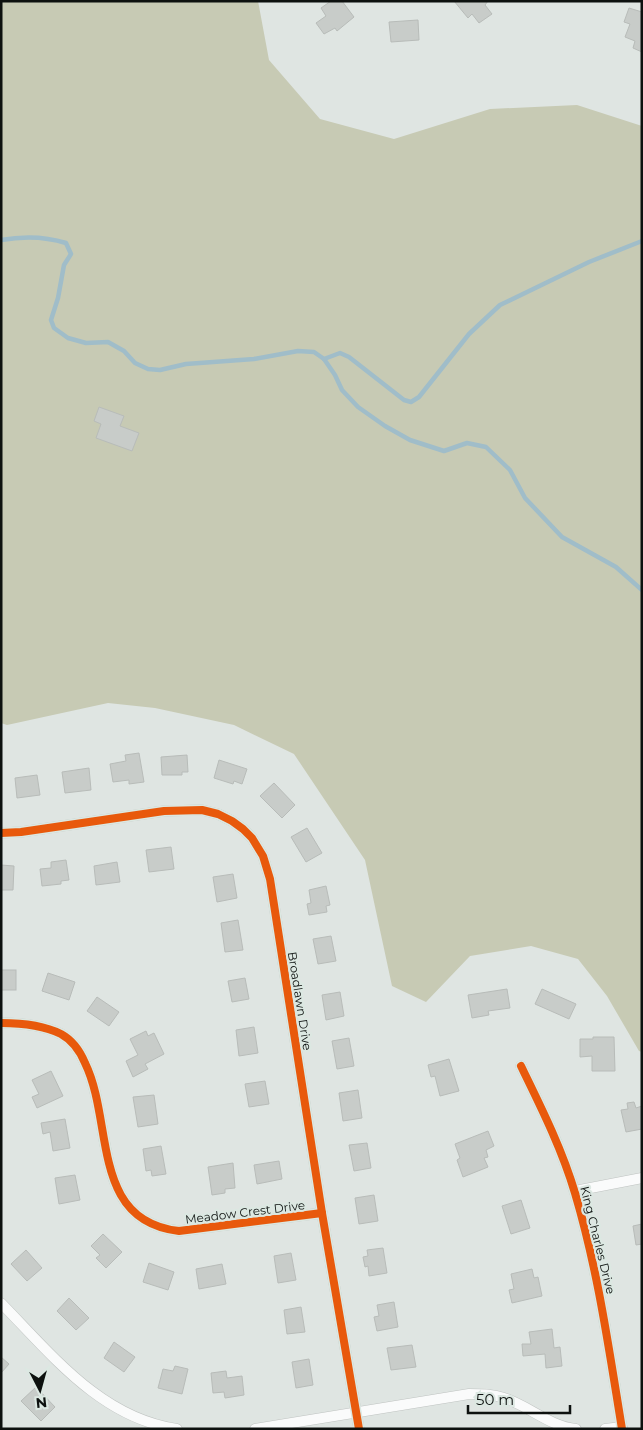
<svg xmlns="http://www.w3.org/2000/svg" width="643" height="1430" font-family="Montserrat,sans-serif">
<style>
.forest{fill:#c7cab4}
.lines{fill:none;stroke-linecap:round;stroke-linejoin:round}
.stream{stroke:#a0bdc9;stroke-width:4.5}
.building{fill:#c8ccc9;stroke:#b8bcb9}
.minor-casing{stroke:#bfc3c1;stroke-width:11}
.minor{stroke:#fafbfb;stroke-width:10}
.cycleway-casing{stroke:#dce8e2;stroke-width:11}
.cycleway{stroke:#e8590c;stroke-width:8}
.labels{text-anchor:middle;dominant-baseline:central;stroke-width:4.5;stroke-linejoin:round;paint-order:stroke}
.street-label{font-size:12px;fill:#0d110f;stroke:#dce8e2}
</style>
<rect width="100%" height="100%" fill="#dfe5e2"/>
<polygon class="forest" points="1,1 258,1 269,60 320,119 394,139 490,109 577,105 642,126 642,1052 639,1051 607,996 578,959 531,946 470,956 426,1002 392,986 365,860 294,754 234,725 155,708 108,703 7,725 1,723"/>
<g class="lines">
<g class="stream">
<path d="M1,240c22,-4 43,-4 65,3l5,11 -7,11 -6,33 -7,22 3,8 14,10 18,5 22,-1 16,9 11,12 13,6 12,1 26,-6 68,-5 44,-8 16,1 10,7 11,16 7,15 16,17 27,19 25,14 34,11 23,-8 19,4 24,23 15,28 37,39 54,30 26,23"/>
<polyline points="324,359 340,353 349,357 404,400 411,402 419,397 469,334 500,305 589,262 642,241"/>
</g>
</g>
<g class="building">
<polygon points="331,1 342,1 354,17 337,31 335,28 324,34 316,23 326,16 321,8"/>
<polygon points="454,1 488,1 485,5 492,14 479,23 472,14 468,18"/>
<polygon points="629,8 642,12 642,52 633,48 635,41 625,37 630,24 624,22"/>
<polygon points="418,20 419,40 391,42 389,22"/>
<polygon points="99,407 124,416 120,426 139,433 132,451 96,438 101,424 94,421"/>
<polygon points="139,753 144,782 129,784 129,780 113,782 110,764 126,761 125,755"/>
<polygon points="187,755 188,772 182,772 182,775 162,775 161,757"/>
<polygon points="219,760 247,769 242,784 234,781 233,784 214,778"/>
<polygon points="89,768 91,790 65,793 62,772"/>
<polygon points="37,775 40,795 17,798 15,778"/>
<polygon points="274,783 295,805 282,818 260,796"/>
<polygon points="307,828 322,853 306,862 291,837"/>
<polygon points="171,847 174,869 149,872 146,850"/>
<polygon points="66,860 69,880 61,881 61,884 42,886 40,869 51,868 51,862"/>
<polygon points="117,862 120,882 96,885 94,866"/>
<polygon points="1,865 14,866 13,890 1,890"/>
<polygon points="233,874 237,898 217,902 213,877"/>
<polygon points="326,886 330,905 326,906 327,912 309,915 307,904 311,903 309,890"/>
<polygon points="238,920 243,950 225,952 221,923"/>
<polygon points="331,936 336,961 318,964 313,939"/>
<rect x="1" y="970" width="15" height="20"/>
<polygon points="48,973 75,982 69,1000 42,991"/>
<polygon points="245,978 249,999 232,1002 228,981"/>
<polygon points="507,989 510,1008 488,1011 489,1015 472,1018 468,995"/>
<polygon points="542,989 576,1004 569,1019 535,1004"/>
<polygon points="340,992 344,1016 326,1020 322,995"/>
<polygon points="97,997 119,1012 109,1026 87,1011"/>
<polygon points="254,1027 258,1053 239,1056 236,1030"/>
<polygon points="146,1031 148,1036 154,1033 164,1054 145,1064 148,1069 133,1077 126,1061 138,1055 130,1039"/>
<polygon points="593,1037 614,1037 615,1071 592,1071 592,1056 580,1057 580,1039 593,1039"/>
<polygon points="349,1038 354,1066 337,1069 332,1041"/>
<polygon points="449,1059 459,1091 440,1096 435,1076 431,1077 428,1065"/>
<polygon points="51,1071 63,1096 37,1108 32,1097 39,1094 32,1080"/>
<polygon points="265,1081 269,1104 249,1107 245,1084"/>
<polygon points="358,1090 362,1118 343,1121 339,1093"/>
<polygon points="154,1095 158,1124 138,1127 133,1097"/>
<polygon points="634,1102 636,1108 642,1106 642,1129 626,1132 621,1110 628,1109 627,1103"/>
<polygon points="65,1119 70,1148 53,1151 50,1132 43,1134 41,1123"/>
<polygon points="488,1131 494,1146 486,1150 488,1157 484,1158 488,1167 463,1177 457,1160 460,1158 455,1144"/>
<polygon points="367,1143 371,1168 354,1171 349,1145"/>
<polygon points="161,1146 166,1174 152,1176 151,1170 146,1171 143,1149"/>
<polygon points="279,1161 282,1179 257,1184 254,1165"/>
<polygon points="233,1163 235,1188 225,1189 225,1193 212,1195 208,1167"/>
<polygon points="75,1175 80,1200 59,1204 55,1178"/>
<polygon points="374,1195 378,1221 359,1224 355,1198"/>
<polygon points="521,1200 530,1228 511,1234 502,1206"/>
<polygon points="642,1224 642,1244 636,1245 633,1226"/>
<polygon points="103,1234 122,1252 106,1268 96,1258 100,1255 91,1246"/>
<polygon points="383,1248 387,1273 369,1276 368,1266 365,1267 363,1257 368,1256 367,1250"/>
<polygon points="26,1250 42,1268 27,1281 11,1264"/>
<polygon points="291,1253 296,1280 278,1283 274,1256"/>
<polygon points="149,1263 174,1272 168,1290 143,1282"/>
<polygon points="222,1264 226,1284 199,1289 196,1269"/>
<polygon points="532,1269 534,1278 538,1277 542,1296 512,1303 509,1290 514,1289 511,1274"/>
<polygon points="69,1298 89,1318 76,1330 57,1311"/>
<polygon points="394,1302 398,1327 377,1331 374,1317 379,1316 377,1305"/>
<polygon points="301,1307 305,1332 287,1334 284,1310"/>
<polygon points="552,1329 554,1348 560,1347 562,1366 546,1368 545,1354 523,1356 522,1344 531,1344 529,1332"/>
<polygon points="114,1342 135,1357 124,1372 104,1358"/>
<polygon points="412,1345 416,1367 391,1370 387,1348"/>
<polygon points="1,1357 9,1364 1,1373"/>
<polygon points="309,1359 313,1385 296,1388 292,1362"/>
<polygon points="175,1366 188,1369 182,1394 158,1388 163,1369 173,1371"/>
<polygon points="226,1371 227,1378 242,1376 244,1395 225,1398 224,1392 213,1393 211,1373"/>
<polygon points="36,1387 55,1407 41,1421 21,1401"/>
</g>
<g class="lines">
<g class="minor-casing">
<g id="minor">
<polyline points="1,833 21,832 164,811 202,810 218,814 232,821 243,829 252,838 263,856 270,879 322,1213 359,1429"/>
<path d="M1,1023c20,0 42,2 60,11 11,6 19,17 24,29 29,59 5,158 94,168l143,-18"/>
<path d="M521,1066c20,41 41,83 54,127 23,77 34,157 47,236"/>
<polyline points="575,1191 642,1178"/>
<path d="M1,1303c51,52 100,115 176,126"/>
<path d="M255,1429l214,-35c12,0 24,0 35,4 25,8 45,28 72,31"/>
<polyline points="605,1429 622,1427"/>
</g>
</g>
<use href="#minor" class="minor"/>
<g class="cycleway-casing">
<g id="cycleway">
<polyline points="1,833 21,832 164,811 202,810 218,814 232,821 243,829 252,838 263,856 270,879 322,1213 359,1429"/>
<path d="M1,1023c20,0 42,2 60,11 11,6 19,17 24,29 29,59 5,158 94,168l143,-18"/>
<path d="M521,1066c20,41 41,83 54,127 23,77 34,157 47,236"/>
</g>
</g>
<use href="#cycleway" class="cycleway"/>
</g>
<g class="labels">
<g class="street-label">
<text transform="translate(300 1001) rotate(81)">Broadlawn Drive</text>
<text transform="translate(245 1212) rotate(-7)">Meadow Crest Drive</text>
<text transform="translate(598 1240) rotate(76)">King Charles Drive</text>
</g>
</g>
<rect width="643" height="1430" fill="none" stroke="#0d110f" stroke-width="5"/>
<g transform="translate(40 1390) rotate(174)" stroke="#dce8e2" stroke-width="4" paint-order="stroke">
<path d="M0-4L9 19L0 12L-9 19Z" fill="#0d110f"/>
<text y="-8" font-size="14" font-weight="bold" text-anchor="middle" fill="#0d110f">N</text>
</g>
<path d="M468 1405v8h102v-8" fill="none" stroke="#0d110f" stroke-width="2.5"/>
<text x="476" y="1405" font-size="15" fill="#0d110f" stroke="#dce8e2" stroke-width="4" paint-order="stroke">50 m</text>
</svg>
